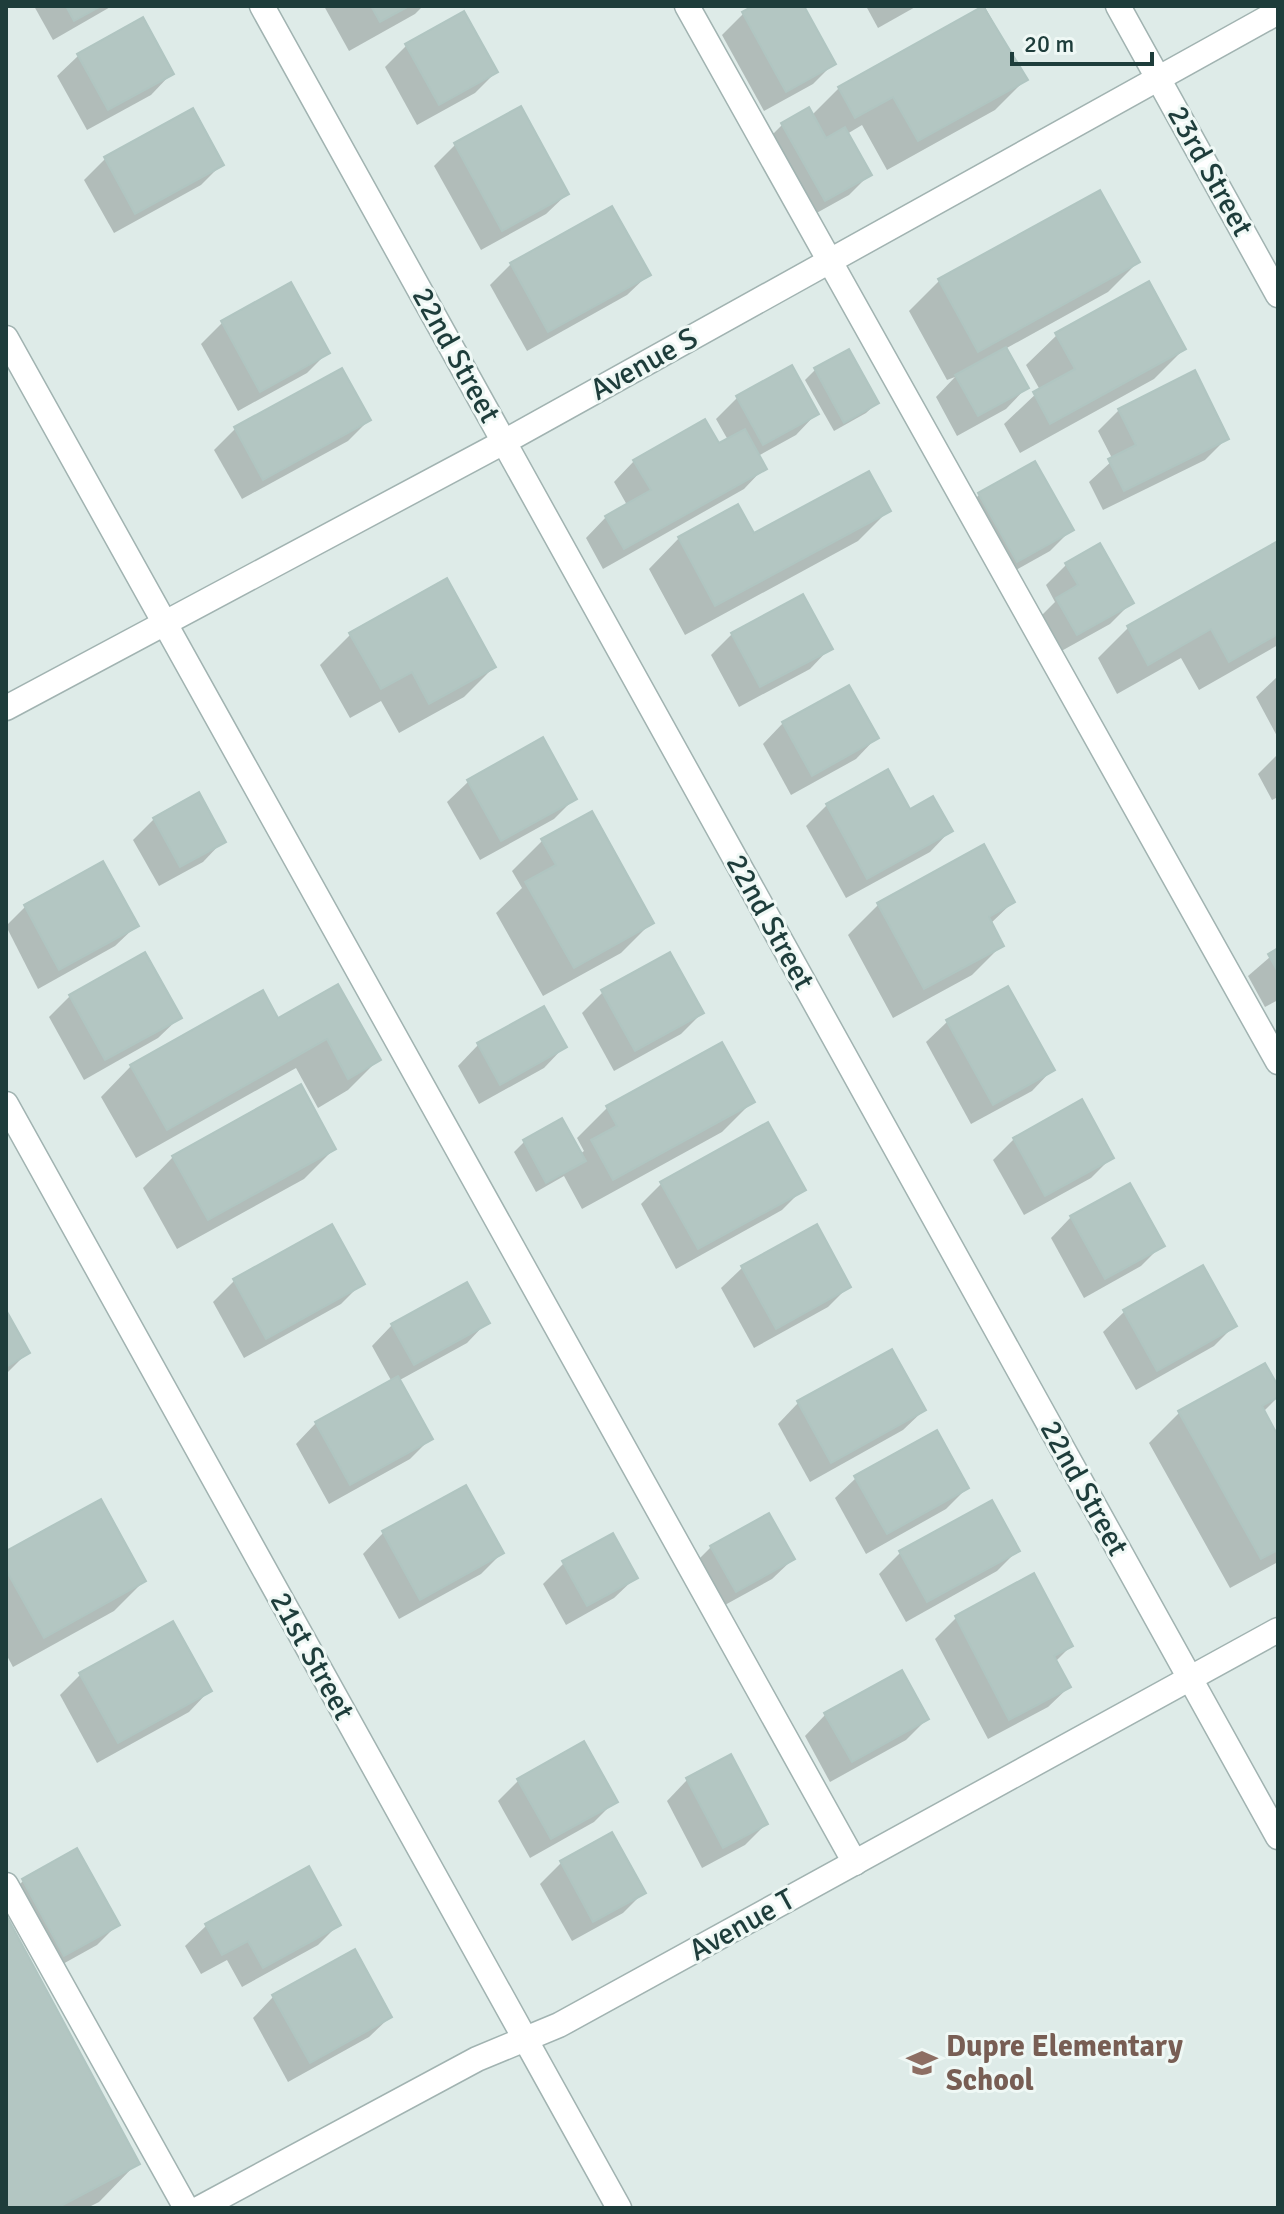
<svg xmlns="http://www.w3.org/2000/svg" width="1284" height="2214" font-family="Signika,sans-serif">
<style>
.shadow{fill:#0003}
.building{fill:#b3c6c2;stroke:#b0c5c1;stroke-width:2}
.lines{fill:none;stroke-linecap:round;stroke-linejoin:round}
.service-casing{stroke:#a1b3b1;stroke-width:27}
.minor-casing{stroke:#a1b3b1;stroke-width:27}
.tertiary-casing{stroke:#a1b3b1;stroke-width:27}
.service{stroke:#fff;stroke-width:24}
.minor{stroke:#fff;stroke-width:24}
.tertiary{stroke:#fff;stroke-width:24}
.labels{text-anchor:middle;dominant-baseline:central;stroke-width:6;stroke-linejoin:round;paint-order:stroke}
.street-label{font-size:30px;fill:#1e3d3b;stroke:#eff8f5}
.education-label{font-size:30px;font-weight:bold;fill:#785e54;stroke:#eff8f5;text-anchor:start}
</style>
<rect width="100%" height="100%" fill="#deebe8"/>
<g class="shadow">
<polygon points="34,6 112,6 53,40"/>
<polygon points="324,6 423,6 415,14 349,51"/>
<polygon points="757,6 802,6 834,63 813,84 764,111 722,35 743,14"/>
<polygon points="866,6 917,6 878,28"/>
<polygon points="985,7 1025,80 995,110 887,170 862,125 847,134 870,174 849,195 804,220 762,145 783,124 811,116 839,88"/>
<polygon points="463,14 496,72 475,93 417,125 385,67 406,46"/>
<polygon points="78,56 171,74 151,95 87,130 57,76"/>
<polygon points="520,109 567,194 546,214 481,250 434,166 455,145"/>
<polygon points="105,159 222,164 201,185 114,233 84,180"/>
<polygon points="1138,262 1108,292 1005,349 1026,388 1006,409 957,436 936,397 955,377 947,380 909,311 939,281"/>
<polygon points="511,264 648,275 627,295 527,351 490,285"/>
<polygon points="290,285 328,352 307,373 238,411 201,344 222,323"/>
<polygon points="1057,335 1184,349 1154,379 1020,453 1004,424 1040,390 1026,365"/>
<polygon points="791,368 816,414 796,435 758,456 764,468 744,489 603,569 586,538 606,517 627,505 614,482 634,461 718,446 728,440 716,419 737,398"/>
<polygon points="815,370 877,403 866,413 834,431 805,380"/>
<polygon points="1119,410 1226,439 1205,460 1103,510 1089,482 1113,460 1098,431"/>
<polygon points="369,420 348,441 242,499 214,450 235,429"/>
<polygon points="980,494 1071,530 1050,551 996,581 959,515"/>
<polygon points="888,511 858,541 685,635 649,569 679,538 753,536"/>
<polygon points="1278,544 1278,645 1199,690 1181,658 1117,694 1098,658 1128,628"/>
<polygon points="1067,564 1131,603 1110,624 1056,654 1037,620 1055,602 1046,585"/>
<polygon points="351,634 494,667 464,697 399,733 381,701 350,718 320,665"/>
<polygon points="732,634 830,648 810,669 739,707 711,655"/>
<polygon points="1278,676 1278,738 1256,697"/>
<polygon points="783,723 876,738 856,759 791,795 763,744"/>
<polygon points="1278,754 1278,797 1272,800 1258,774"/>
<polygon points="468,782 575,798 554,819 480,860 447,802"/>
<polygon points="827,805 909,812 950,831 930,852 846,898 806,826"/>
<polygon points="154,819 223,841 203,862 159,886 133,840"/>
<polygon points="543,840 652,922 621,953 543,996 496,913 522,888 512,871"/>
<polygon points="983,847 1013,902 990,924 1002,945 972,975 893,1018 848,935 878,905"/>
<polygon points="102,864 136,926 115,946 38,989 6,926 25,907"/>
<polygon points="1278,950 1278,1000 1265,1007 1248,976"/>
<polygon points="337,987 378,1060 348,1090 318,1108 296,1068 136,1158 101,1097 131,1066 278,1021"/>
<polygon points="1007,988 1052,1070 1032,1091 971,1124 926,1042 947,1022"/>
<polygon points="603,992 702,1013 681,1034 614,1071 582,1013"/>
<polygon points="70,996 179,1018 158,1038 84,1080 49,1017"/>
<polygon points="721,1044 753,1101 722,1132 582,1209 564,1176 536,1192 514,1152 524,1142 562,1121 580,1154 584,1151 577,1138 607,1108"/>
<polygon points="478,1045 564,1047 544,1068 479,1104 458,1066"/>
<polygon points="1014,1139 1112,1157 1091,1178 1024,1215 993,1160"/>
<polygon points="334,1149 304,1179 177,1249 143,1188 173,1157"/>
<polygon points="661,1184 803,1189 782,1210 676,1269 641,1204"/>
<polygon points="1071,1217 1162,1245 1141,1266 1084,1298 1051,1238"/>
<polygon points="331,1227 362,1283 341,1304 244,1358 213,1302 234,1281"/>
<polygon points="742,1268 849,1286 828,1307 754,1348 721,1288"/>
<polygon points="1202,1268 1234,1326 1214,1346 1136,1390 1103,1332 1124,1312"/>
<polygon points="6,1314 27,1353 6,1374"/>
<polygon points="487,1322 467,1343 398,1381 430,1439 410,1459 329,1504 296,1444 316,1423 392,1382 372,1346 392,1325"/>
<polygon points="1278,1390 1278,1397 1263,1412 1278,1440 1278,1562 1230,1588 1149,1443 1180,1412"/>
<polygon points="798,1403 924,1410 903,1430 810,1482 778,1424"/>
<polygon points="856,1478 967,1488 946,1509 866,1554 835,1498"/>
<polygon points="383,1533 502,1553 481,1574 399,1619 363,1554"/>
<polygon points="711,1547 793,1559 772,1579 714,1611 690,1568"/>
<polygon points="1018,1550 997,1571 906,1622 879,1574 900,1553"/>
<polygon points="6,1554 144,1581 114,1611 13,1667 6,1654"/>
<polygon points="564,1563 635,1578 614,1598 566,1625 543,1584"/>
<polygon points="1034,1576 1071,1646 1055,1662 1069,1687 1048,1707 988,1739 935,1639 956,1618"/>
<polygon points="80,1675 209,1691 189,1712 97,1763 60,1695"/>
<polygon points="825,1715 927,1719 906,1740 830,1782 805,1736"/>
<polygon points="519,1780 615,1801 594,1822 530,1858 498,1801"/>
<polygon points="687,1780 766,1824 745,1845 702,1868 667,1801"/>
<polygon points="612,1835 644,1892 623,1913 572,1941 540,1884 561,1863"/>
<polygon points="23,1881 117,1925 97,1945 43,1975 6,1898"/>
<polygon points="6,1919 137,2163 99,2202 87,2208 6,2208"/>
<polygon points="339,1924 318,1945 242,1987 227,1960 201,1974 185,1946 206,1926"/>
<polygon points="273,1997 390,2017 369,2037 288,2082 253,2018"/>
</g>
<g class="building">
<polygon points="66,6 101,6 74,21"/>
<polygon points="371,6 409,6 380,22"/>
<polygon points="753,6 804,6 836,64 786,92 742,12"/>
<polygon points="983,6 1028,80 918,141 893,97 855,118 838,87"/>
<polygon points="464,11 498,72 439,105 405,44"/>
<polygon points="143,17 174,74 108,110 77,54"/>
<polygon points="521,106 569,194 502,231 454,143"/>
<polygon points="809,107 826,138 845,127 872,175 825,201 781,123"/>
<polygon points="193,108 224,165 135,214 104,157"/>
<polygon points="1100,190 1140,262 978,352 938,279"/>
<polygon points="612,206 651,275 548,332 510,263"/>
<polygon points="1149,281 1186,349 1050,424 1033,392 1075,369 1055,333"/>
<polygon points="291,282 330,353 260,392 221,321"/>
<polygon points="1006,347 1029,388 978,416 955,375"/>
<polygon points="849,349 879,403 844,423 814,368"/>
<polygon points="792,365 819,414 763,445 736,396"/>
<polygon points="342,368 371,420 263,480 234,427"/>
<polygon points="1195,370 1229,439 1124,491 1108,459 1136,445 1118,409"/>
<polygon points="705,419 719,443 745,429 767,469 624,549 605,516 651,490 633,460"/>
<polygon points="1035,461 1074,530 1017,562 978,493"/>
<polygon points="869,471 891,511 715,606 678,537 738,504 754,533"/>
<polygon points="1278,541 1278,634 1229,662 1211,629 1148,665 1127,626"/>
<polygon points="1100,543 1134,603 1077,635 1056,598 1078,585 1065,563"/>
<polygon points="447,578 496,667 429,704 412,672 381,689 349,633"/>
<polygon points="803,594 833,649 760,687 731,633"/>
<polygon points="849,685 879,738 812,776 782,722"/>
<polygon points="543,737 577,799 501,841 467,780"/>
<polygon points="888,769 910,809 933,796 953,831 867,879 826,804"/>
<polygon points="199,792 226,842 180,867 153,818"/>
<polygon points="592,811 654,923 574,968 525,882 556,865 541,839"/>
<polygon points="984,844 1015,902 989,917 1004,946 924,989 877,903"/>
<polygon points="103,861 139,926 59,970 24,905"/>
<polygon points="1278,948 1278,972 1268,954"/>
<polygon points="145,952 182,1018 105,1060 69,995"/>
<polygon points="670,952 704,1013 635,1051 601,990"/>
<polygon points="338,984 381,1060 348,1079 327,1039 167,1130 130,1065 263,990 278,1018"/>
<polygon points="1008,986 1055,1070 993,1105 946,1020"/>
<polygon points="544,1006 567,1047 500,1085 477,1043"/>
<polygon points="722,1042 755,1102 613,1180 591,1140 617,1126 606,1106"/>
<polygon points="301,1084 336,1149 208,1220 172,1156"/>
<polygon points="1082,1099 1114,1158 1045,1196 1013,1138"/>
<polygon points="562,1118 586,1161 546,1183 523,1140"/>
<polygon points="768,1122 806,1190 698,1249 660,1182"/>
<polygon points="1130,1183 1165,1246 1105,1279 1070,1216"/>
<polygon points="332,1224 365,1284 266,1339 233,1279"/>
<polygon points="817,1224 851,1287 776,1329 741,1266"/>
<polygon points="1203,1265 1237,1326 1157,1371 1123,1310"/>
<polygon points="467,1282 490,1323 414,1365 391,1324"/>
<polygon points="6,1310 30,1353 6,1367"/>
<polygon points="892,1349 926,1410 831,1463 797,1401"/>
<polygon points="1265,1363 1278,1386 1278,1397 1262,1406 1278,1436 1278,1550 1261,1559 1178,1411"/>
<polygon points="398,1376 433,1439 350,1485 315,1422"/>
<polygon points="937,1430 969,1488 887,1534 854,1476"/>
<polygon points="466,1485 504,1553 420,1600 382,1531"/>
<polygon points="101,1499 146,1581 44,1638 6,1570 6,1551"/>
<polygon points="992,1500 1020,1551 927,1602 899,1551"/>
<polygon points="769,1513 795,1559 736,1592 710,1546"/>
<polygon points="613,1533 638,1578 587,1606 562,1561"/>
<polygon points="1034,1573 1073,1646 1054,1656 1071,1687 1009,1720 955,1616"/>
<polygon points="173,1621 212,1691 118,1743 79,1673"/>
<polygon points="902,1670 929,1719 852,1762 824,1713"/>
<polygon points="584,1741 618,1802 551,1839 517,1779"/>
<polygon points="731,1754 768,1824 723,1848 686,1778"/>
<polygon points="612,1832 646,1893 593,1922 560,1861"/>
<polygon points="77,1848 120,1925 64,1956 22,1879"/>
<polygon points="309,1866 341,1925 263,1968 248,1941 222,1955 205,1924"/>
<polygon points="6,1915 140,2164 57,2208 6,2208"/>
<polygon points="355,1949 392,2017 310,2063 272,1995"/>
</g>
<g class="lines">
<g class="service-casing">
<g id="service">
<polyline points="687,6 1278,1062"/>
<polyline points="6,338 855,1863"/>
<polyline points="6,1885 186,2208"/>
</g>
</g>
<g class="minor-casing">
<g id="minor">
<polyline points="262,6 1278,1837"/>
<polyline points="1118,6 1278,295"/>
<polyline points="6,1104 619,2208"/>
</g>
</g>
<g class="tertiary-casing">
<g id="tertiary">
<polyline points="6,708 504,442 1278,12"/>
<polyline points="200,2208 477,2059 559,2025 1278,1630"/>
</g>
</g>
<use href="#service" class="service"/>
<use href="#minor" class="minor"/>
<use href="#tertiary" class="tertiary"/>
</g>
<defs>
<g id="school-bare" transform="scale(2.4)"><path d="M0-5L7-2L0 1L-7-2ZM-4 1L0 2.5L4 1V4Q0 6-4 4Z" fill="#8d6e63" stroke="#eff8f5" stroke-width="2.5" paint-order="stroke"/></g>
</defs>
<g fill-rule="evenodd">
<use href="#school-bare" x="922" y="2063"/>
</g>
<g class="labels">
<g class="street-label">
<text transform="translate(1210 171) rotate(61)">23rd Street</text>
<text transform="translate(456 355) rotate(61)">22nd Street</text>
<text transform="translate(644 364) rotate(-29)">Avenue S</text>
<text transform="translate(770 922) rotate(61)">22nd Street</text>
<text transform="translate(1084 1488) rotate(61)">22nd Street</text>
<text transform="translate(312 1656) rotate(61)">21st Street</text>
<text transform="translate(742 1925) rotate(-29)">Avenue T</text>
</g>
<g class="education-label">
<text x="946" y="2046">Dupre Elementary<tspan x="946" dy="34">School</tspan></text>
</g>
</g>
<rect width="1284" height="2214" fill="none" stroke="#1e3d3b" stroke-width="16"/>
<path d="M1012 52v12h140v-12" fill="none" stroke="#1e3d3b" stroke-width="4"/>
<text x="1024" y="52" font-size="24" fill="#1e3d3b" stroke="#eff8f5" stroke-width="6" paint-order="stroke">20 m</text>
</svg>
